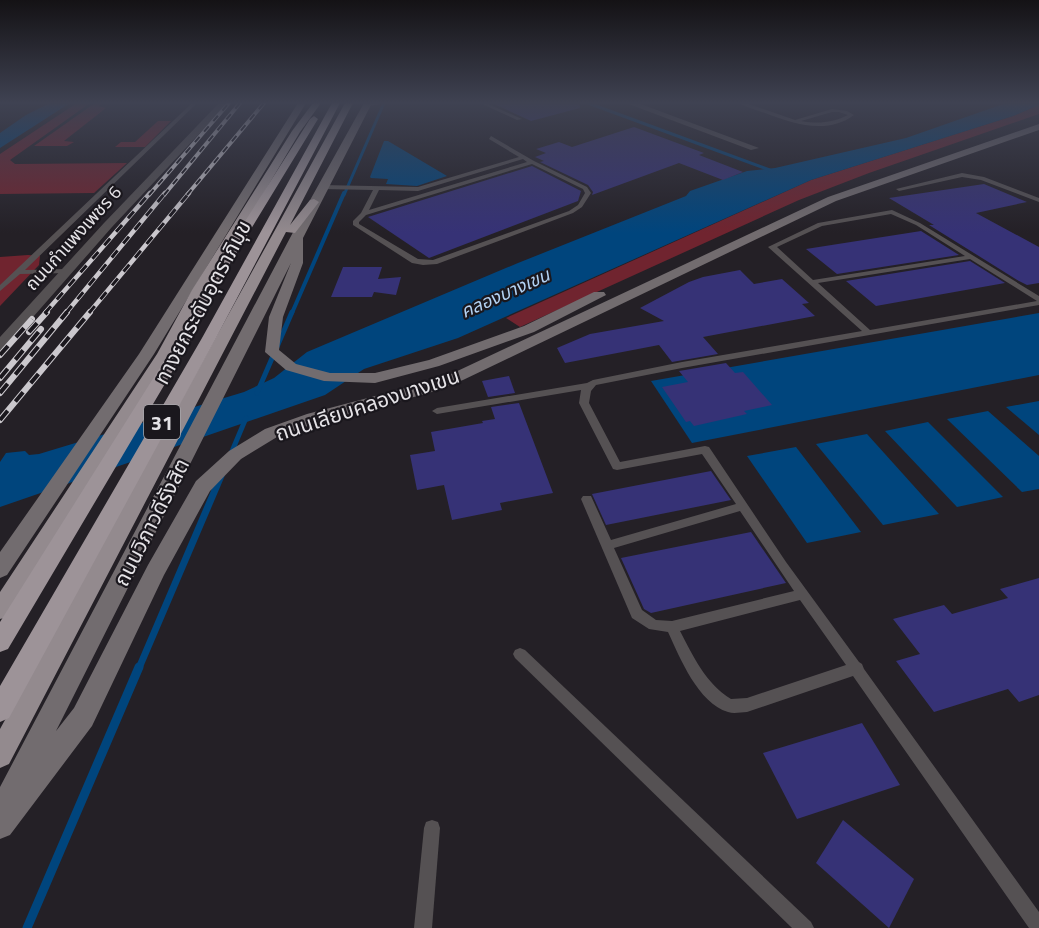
<svg xmlns="http://www.w3.org/2000/svg" width="1039" height="928" font-family="'Titillium Web','Noto Sans Thai',sans-serif">
<style>
.green{fill:#70242f}
.water{fill:#00457d}
.lines{fill:none;stroke-linecap:round;stroke-linejoin:round}
.stream-far4{stroke:#00457d;stroke-width:3}
.stream-far3{stroke:#00457d;stroke-width:4}
.stream-far2{stroke:#00457d;stroke-width:5}
.stream-far1{stroke:#00457d;stroke-width:7}
.stream{stroke:#00457d;stroke-width:9}
.building{fill:#363276}
.service{fill:#555153;fill-rule:evenodd}
.minor{fill:#555153;fill-rule:evenodd}
.tertiary{fill:#555153;fill-rule:evenodd}
.secondary{fill:#726c6f;fill-rule:evenodd}
.trunk{fill:#938a8e;fill-rule:evenodd}
.motorway{fill:#9d9398;fill-rule:evenodd}
.rail-far2-casing{stroke:#cbc8cd;stroke-width:4}
.rail-far1-casing{stroke:#cbc8cd;stroke-width:4.5}
.rail-casing{stroke:#cbc8cd;stroke-width:6}
.rail-far2{stroke:#1a171d;stroke-width:2;stroke-dasharray:7;stroke-linecap:butt}
.rail-far1{stroke:#1a171d;stroke-width:3;stroke-dasharray:9;stroke-linecap:butt}
.rail{stroke:#1a171d;stroke-width:4;stroke-dasharray:12;stroke-linecap:butt}
.labels{text-anchor:middle;dominant-baseline:central;stroke-width:4.5;stroke-linejoin:round;paint-order:stroke}
.far-street-label{font-size:18px;fill:#e5e3e7;stroke:#1a171d}
.far-water-label{font-size:18px;font-style:italic;fill:#b3d2f3;stroke:#1a171d}
.shield{fill:#1a171d;stroke:#a8a6aa;stroke-width:1.5}
.shield-label{font-size:20px;font-weight:bold;fill:#e5e3e7}
.street-label{font-size:21px;fill:#e5e3e7;stroke:#1a171d}
</style>
<rect width="100%" height="100%" fill="#242026"/>
<g class="green">
<polygon points="77,103 90,103 10,160 15,164 127,163 94,193 0,194 0,154"/>
<polygon points="95,103 102,103 99,106 106,108 64,141 74,142 67,146 34,146"/>
<polygon points="1039,105 1039,114 869,173 799,200 520,327 506,318 811,180 1013,116"/>
<polygon points="158,121 171,121 145,147 115,147 121,142 135,142"/>
<polygon points="28,255 40,256 39,265 0,306 0,257"/>
</g>
<g class="water">
<polygon points="50,103 70,103 0,148 0,133 26,115"/>
<polygon points="1006,103 1039,103 1039,105 1013,116 811,180 458,338 364,369 325,395 0,507 0,462 6,453 25,451 29,455 39,454 244,392 274,378 307,352 518,263 686,196 690,191 747,171 775,168 906,138"/>
<polygon points="384,141 388,141 447,176 417,186 386,184 388,179 371,178 370,177"/>
<polygon points="1039,313 1039,375 692,443 651,381"/>
<polygon points="1039,401 1039,435 1006,407"/>
<polygon points="988,411 1039,456 1039,489 1022,492 947,419"/>
<polygon points="928,422 1003,497 957,507 885,431"/>
<polygon points="867,434 939,514 883,525 816,444"/>
<polygon points="796,447 861,532 807,543 747,456"/>
</g>
<g class="lines">
<g class="stream-far4">
<polyline points="588,103 775,172"/>
<polyline points="344,195 384,103"/>
</g>
<polyline class="stream-far3" points="292,313 344,193"/>
<g class="stream-far2">
<polyline points="257,393 292,312"/>
<polyline points="230,456 246,418"/>
</g>
<polyline class="stream-far1" points="139,668 221,476"/>
<polyline class="stream" points="27,928 139,667"/>
</g>
<g class="building">
<polygon points="492,103 579,103 580,108 531,121"/>
<polygon points="634,127 704,153 699,155 743,172 723,180 679,163 592,195 593,192 588,185 540,162 544,161 535,157 546,153 536,149 559,142 572,147"/>
<polygon points="532,166 581,191 578,201 429,258 368,217"/>
<polygon points="984,184 1027,202 976,213 1039,247 1039,283 1027,285 1019,281 929,225 934,225 889,198"/>
<polygon points="921,231 959,255 837,274 806,249"/>
<polygon points="970,261 1005,283 876,306 846,281"/>
<polygon points="343,267 382,267 378,279 401,277 396,295 374,292 372,297 331,297"/>
<polygon points="740,270 754,284 782,279 809,303 802,304 815,316 703,337 718,354 672,362 659,345 565,363 557,348 590,334 664,321 640,308 689,282 703,277"/>
<polygon points="726,363 735,373 743,372 772,405 744,411 747,414 694,426 690,421 686,422 662,387 688,382 679,371"/>
<polygon points="509,376 515,393 488,397 482,381"/>
<polygon points="519,403 553,493 500,503 502,510 452,520 444,485 417,490 410,455 435,451 431,432 483,423 482,421 495,419 491,407"/>
<polygon points="711,471 731,500 606,525 592,494"/>
<polygon points="751,532 786,583 651,613 644,609 621,558"/>
<polygon points="1039,578 1039,695 1019,702 1008,689 934,712 896,661 920,654 893,619 944,605 952,614 1008,598 1000,589"/>
<polygon points="862,723 900,785 797,819 763,753"/>
<polygon points="843,820 914,879 889,928 816,863"/>
</g>
<g class="lines">
<g class="service">
<polygon points="192,103 197,103 25,270 67,269 71,271 70,273 20,274 0,291 0,285"/>
<polygon points="373,103 390,103 367,106 365,105"/>
<polygon points="480,103 486,103 522,119 517,120"/>
<path d="M739,103h7l49,17 37,-11 15,2 7,4c-27,20 -60,9 -89,-2 -9,-3 -19,-6 -26,-10zM832,112h7l9,3c-16,8 -30,9 -47,6z"/>
<path d="M491,136l43,25 53,26 4,6 -9,14 -9,6 -136,51 -14,1 -11,-2 -59,-38v-4l8,-8 12,-23 -51,-1 -3,-2 3,-2 96,2 101,-30 -30,-18zM523,159l4,3 -158,48 10,-20 39,1zM532,164l51,25 2,4 -7,12 -9,6 -136,49 -15,-1 -59,-35v-2l7,-7z"/>
<polygon points="962,173 984,177 1039,198 1039,202 981,180 962,177 899,191 896,189"/>
<path d="M892,210l28,13 119,73v9l-357,63 -86,17 -5,6 -2,12 31,59 85,-16 4,1 77,115 73,100 3,2 2,5 175,243v16h-10l-176,-252 -106,36c-6,0 -13,2 -19,0 -30,-9 -48,-54 -60,-80l-19,-3 -17,-11 -51,-119 2,-3h8l20,44 125,-36 -34,-50 -85,16 -4,-1 -34,-66 2,-13 -144,24 -5,-3 5,-3 150,-25 6,-3 89,-18 180,-31 -94,-84 50,-24zM891,214l25,11 49,31 -152,24 -36,-33 45,-21zM970,259l67,42 -167,29 -52,-47zM740,511l54,80 -122,30 -16,-1 -14,-10 -28,-62zM800,600l46,65 -99,33 -16,1c-25,-15 -38,-43 -51,-68z"/>
<polygon points="520,648 525,650 811,922 814,928 792,928 515,658 513,654 515,650"/>
<polygon points="432,820 438,822 440,828 432,928 414,928 424,828 426,822"/>
</g>
<polygon class="minor" points="626,103 638,103 759,148 751,150"/>
<polygon class="tertiary" points="219,103 228,103 112,227 5,349 0,350 0,337 104,223"/>
<g class="secondary">
<polygon points="298,103 306,103 154,354 7,575 0,578 0,552 139,354"/>
<polygon points="364,103 372,103 303,238 303,263 283,317 279,350 296,364 330,373 375,373 429,360 524,326 594,292 604,292 606,295 534,332 439,366 375,383 324,381 286,370 265,352 269,317 291,263 56,731 74,708 148,565 196,481 229,451 265,429 307,414 417,385 451,374 828,197 1039,124 1039,130 836,201 463,380 429,393 319,422 277,437 241,459 210,491 164,575 92,726 10,835 0,839 0,787 309,202"/>
</g>
<g class="trunk">
<polygon points="313,103 321,103 300,132 206,290 173,354 8,617 0,619 0,592 157,354 192,290 292,131"/>
<polygon points="345,103 353,103 290,225 310,200 314,199 319,202 295,233 286,232 9,764 0,768 0,729"/>
</g>
<g class="motorway">
<polygon points="332,103 340,103 216,338 9,718 0,722 0,686 202,338"/>
<polygon points="314,116 318,119 226,270 185,350 8,649 0,652 0,622 171,350 214,270 310,119"/>
</g>
<g class="rail-far2-casing">
<g id="rail-far2">
<polyline points="149,195 229,103"/>
<polyline points="164,195 240,103"/>
<polyline points="187,195 264,103"/>
</g>
</g>
<g class="rail-far1-casing">
<g id="rail-far1">
<polyline points="45,313 150,193"/>
<polyline points="66,313 165,193"/>
<polyline points="89,313 189,193"/>
</g>
</g>
<g class="rail-casing">
<g id="rail">
<polyline points="29,332 47,312"/>
<polyline points="0,355 32,319"/>
<polyline points="0,378 41,329"/>
<polyline points="0,393 67,312"/>
<polyline points="0,420 90,312"/>
</g>
</g>
<use href="#rail-far2" class="rail-far2"/>
<use href="#rail-far1" class="rail-far1"/>
<use href="#rail" class="rail"/>
</g>
<linearGradient id="sky" x2="0" y2="1"><stop stop-color="#141215"/><stop offset="0.44" stop-color="#3f4252"/><stop offset="1" stop-color="#3f4252" stop-opacity="0"/></linearGradient>
<rect width="1039" height="233" fill="url(#sky)"/>
<g class="labels">
<g class="far-street-label">
<text transform="translate(73 238) rotate(-48)">ถนนกำแพงเพชร 6</text>
</g>
<g class="far-water-label">
<text transform="translate(505 293) rotate(-24)">คลองบางเขน</text>
</g>
<rect class="shield" x="144" y="405" width="36" height="34" rx="4.5"/>
<g class="shield-label">
<text x="162" y="422">31</text>
</g>
<g class="street-label">
<text transform="translate(202 302) rotate(-62)">ทางยกระดับอุตราภิมุข</text>
<text transform="translate(367 404) rotate(-18)">ถนนเลียบคลองบางเขน</text>
<text transform="translate(151 522) rotate(-63)">ถนนวิภาวดีรังสิต</text>
</g>
</g>
</svg>
